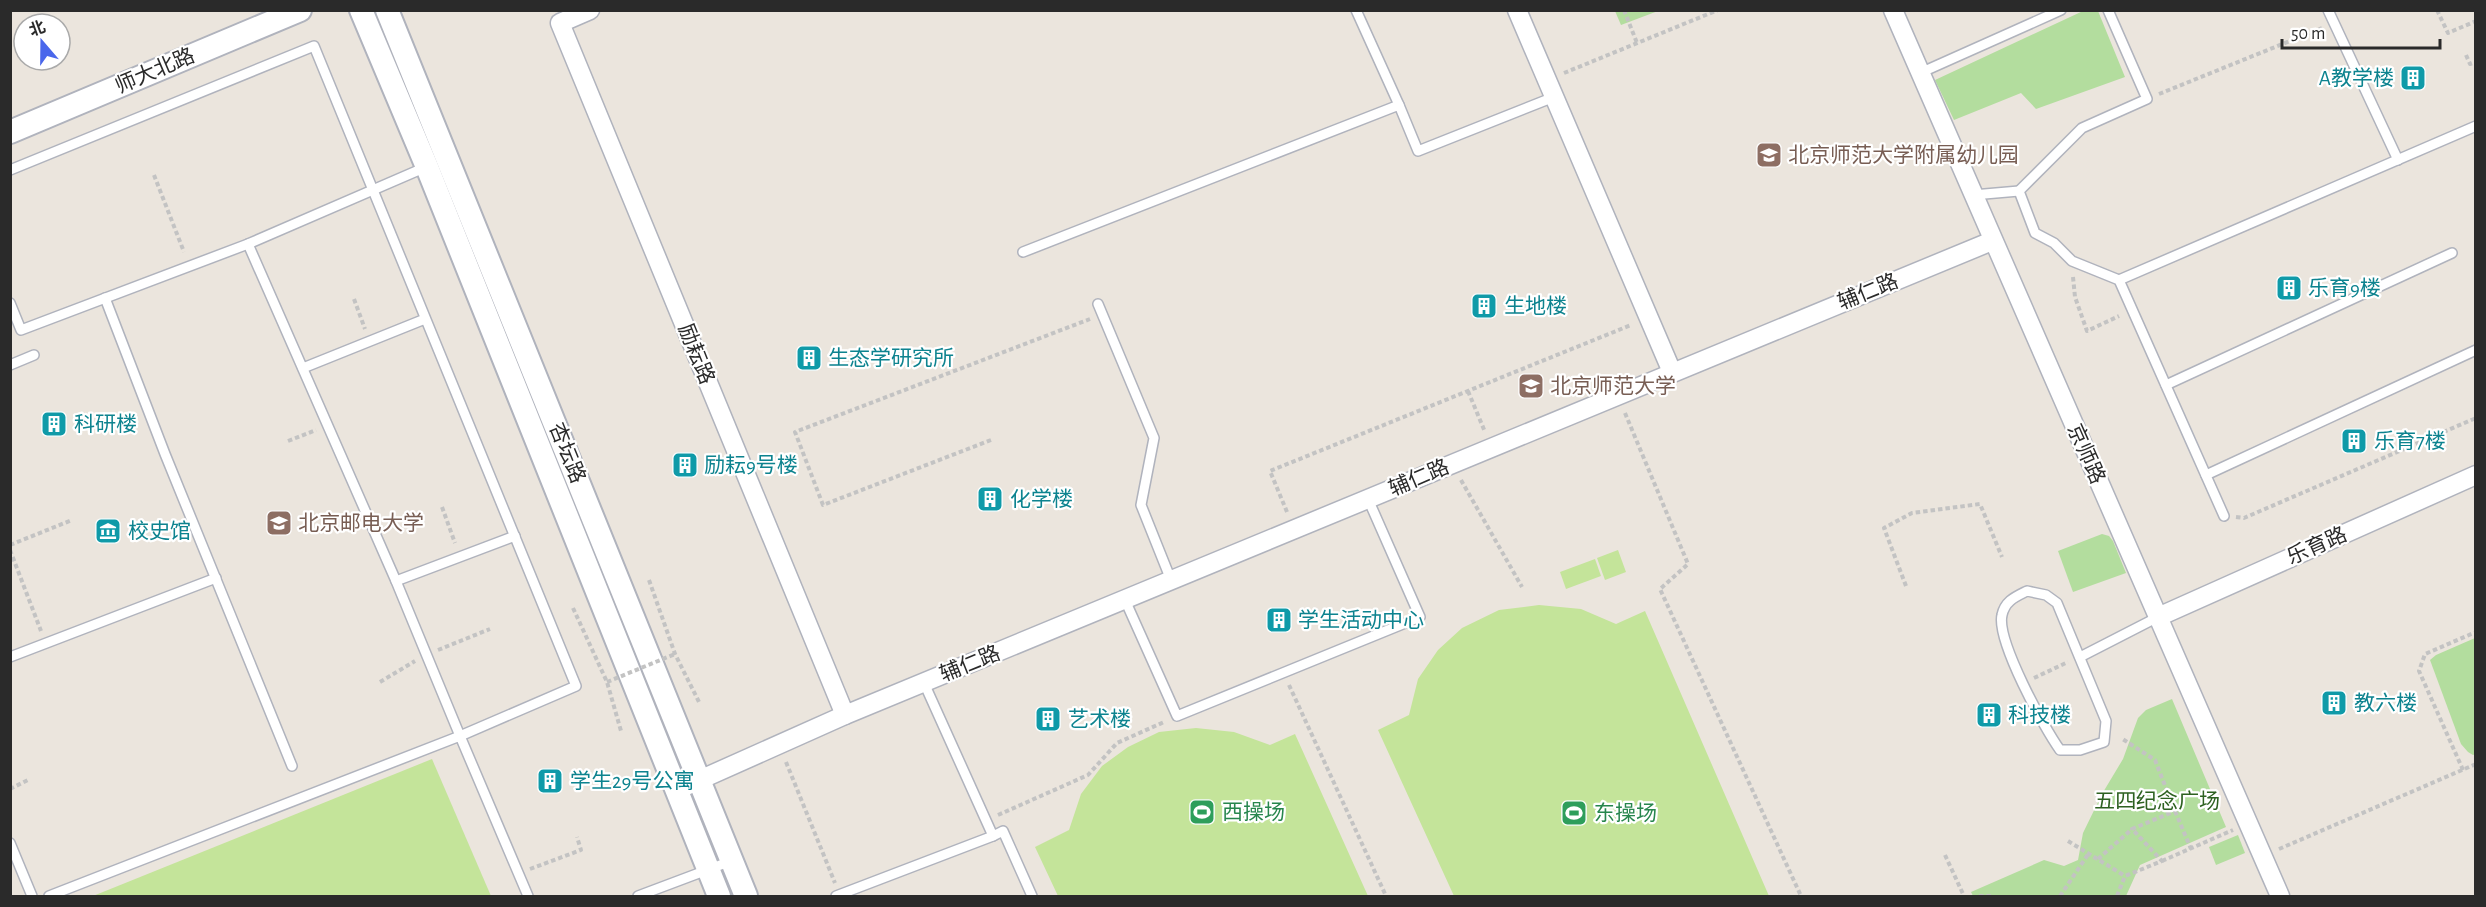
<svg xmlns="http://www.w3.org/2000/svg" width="2486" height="907" font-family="'Alegreya Sans','Noto Sans SC',sans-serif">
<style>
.green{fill:#b3dd9e}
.pitch{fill:#c4e49a}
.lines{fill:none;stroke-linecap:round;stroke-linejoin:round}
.service-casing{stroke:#b0b3bd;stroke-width:12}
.minor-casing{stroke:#b0b3bd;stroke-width:21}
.tertiary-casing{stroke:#b0b3bd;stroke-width:26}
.path{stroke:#c3c3c3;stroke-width:4;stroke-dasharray:4.5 3;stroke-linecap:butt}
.service{stroke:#fff;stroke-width:9}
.minor{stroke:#fff;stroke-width:18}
.tertiary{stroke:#fff;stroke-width:22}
.path-bridge{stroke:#c3c3c3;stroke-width:4;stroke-dasharray:4.5 3;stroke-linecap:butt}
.labels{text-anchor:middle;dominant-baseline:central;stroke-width:4.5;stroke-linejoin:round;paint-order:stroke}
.street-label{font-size:21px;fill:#2a2a2a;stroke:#fff}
.culture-label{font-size:21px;fill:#0d838f;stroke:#fff;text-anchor:start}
.education-label{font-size:21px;fill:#785e54;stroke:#fff;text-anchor:start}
.park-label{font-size:21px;fill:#2d6120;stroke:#fff}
.leisure-label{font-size:21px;fill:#27864d;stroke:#fff;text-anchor:start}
</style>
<rect width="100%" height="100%" fill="#ebe5dd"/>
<g class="green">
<polygon points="1615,11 1658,11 1621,25"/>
<polygon points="2083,11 2098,11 2125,77 2036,109 2021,93 1954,120 1935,80"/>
<polygon points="2102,534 2109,536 2113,541 2126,573 2073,592 2058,551"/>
<polygon points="2475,638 2476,754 2473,755 2468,752 2461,744 2430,660 2436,655"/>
<polygon points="2172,699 2226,827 2140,865 2126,896 1973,896 1971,892 2044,860 2064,866 2078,860 2083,833 2102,794 2123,759 2138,718 2146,710"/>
<polygon points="2238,835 2245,853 2216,865 2209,847"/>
</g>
<g class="pitch">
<polygon points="1618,550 1626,572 1605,580 1597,558"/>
<polygon points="1595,559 1601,576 1566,589 1560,572"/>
<polygon points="1539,605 1581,609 1616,624 1645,611 1769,896 1454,896 1378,730 1409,715 1418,679 1438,650 1462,628 1499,610"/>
<polygon points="1196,728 1234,732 1270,745 1295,734 1368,896 1058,896 1035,847 1069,830 1081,794 1102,766 1128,747 1159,732"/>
<polygon points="432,759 491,896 93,896"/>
</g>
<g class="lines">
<g class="service-casing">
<g id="service">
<polyline points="1356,10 1399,105"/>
<polyline points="2108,10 2147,99 2082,128 2019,191 2035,233 2054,243 2072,261 2119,280 2224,516"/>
<polyline points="2328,10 2398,160"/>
<polyline points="1920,73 2061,10"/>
<polyline points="10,170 314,46 576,686 460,736 396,581 248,244"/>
<polyline points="1973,195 2019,191"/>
<polyline points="1023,252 1399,105 1418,151 1554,97"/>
<polyline points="2119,280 2476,126"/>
<polyline points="105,298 165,454 292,766"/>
<polyline points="10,303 21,330 248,244 426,167"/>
<polyline points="1098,304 1154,438 1141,505 1171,580"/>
<polyline points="10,365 34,355"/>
<polyline points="303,368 425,319"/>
<polyline points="2166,385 2452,253"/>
<polyline points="2206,475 2476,350"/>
<polyline points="396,581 515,536"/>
<path d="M2027,591l19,4 11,8 49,118 -2,21 -24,8h-20c-16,-22 -64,-110 -58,-135 3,-14 13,-18 25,-24z"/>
<polyline points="1125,600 1177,716 1420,617 1368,499"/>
<polyline points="10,657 216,578"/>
<polyline points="2080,657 2158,617"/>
<polyline points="924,683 993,836 1003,831 1032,896"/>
<polyline points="10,843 32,896"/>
<polyline points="49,896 460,736 528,896"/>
<polyline points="638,896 731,861"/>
<polyline points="836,896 993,836"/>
</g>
</g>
<g class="minor-casing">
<g id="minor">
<polyline points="590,10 560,23 845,715"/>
<polyline points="1517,10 1672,372"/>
<polyline points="1893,10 2280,896"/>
<polyline points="2158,617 2476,475"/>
<polyline points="677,790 845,715 1992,241"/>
</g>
</g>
<g class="tertiary-casing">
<g id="tertiary">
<polyline points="361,10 427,167 719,896"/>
<polyline points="387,10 746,896"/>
<polyline points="10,132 300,10"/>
</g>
</g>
<g class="path">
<polyline points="1624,10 1637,43"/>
<polyline points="2437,10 2448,33 2476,21"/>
<polyline points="2466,55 2470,64 2476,62"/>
<polyline points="1564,73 1718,10"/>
<polyline points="2159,94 2322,28"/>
<polyline points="154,175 184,252"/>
<polyline points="2073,277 2075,297 2087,331 2119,316"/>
<polyline points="354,299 365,329"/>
<polyline points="1468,391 1485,432"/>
<polyline points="1625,413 1688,564 1660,589 1801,896"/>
<polyline points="991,440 823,505 795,432 1090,319"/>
<polyline points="288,441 316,430"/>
<polyline points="1461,480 1522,587"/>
<polyline points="442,507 455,543"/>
<polyline points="1287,512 1270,471 1631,325"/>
<polyline points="2236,517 2244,518 2476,418"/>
<polyline points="10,545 72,520"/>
<polyline points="10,550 41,631"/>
<polyline points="649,580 675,654 700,704"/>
<polyline points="1906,586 1884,528 1912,513 1980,504 2002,557"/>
<polyline points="573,608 607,682 621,731"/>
<polyline points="438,650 490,629"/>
<polyline points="2034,678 2068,662"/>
<polyline points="380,682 415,661"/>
<polyline points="1289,685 1386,896"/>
<polyline points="786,762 835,883"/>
<polyline points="2463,770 2419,671 2425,654 2476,632"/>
<polyline points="10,789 28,780"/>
<polyline points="2175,811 2191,849"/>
<polyline points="998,815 1088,775 1117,743 1164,722"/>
<polyline points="2068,841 2125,876"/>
<polyline points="2279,849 2476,764"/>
<polyline points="1945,855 1964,896"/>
<polyline points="2098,859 2132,829"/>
<polyline points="2162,861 2233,830"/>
<polyline points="530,869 581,850 577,837"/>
<polyline points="1979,896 1991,896"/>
<polyline points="2060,896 2089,853"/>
<polyline points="2117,896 2125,876 2162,861 2132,829 2175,811 2155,760 2121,738"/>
</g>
<use href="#service" class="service"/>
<use href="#minor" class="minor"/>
<use href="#tertiary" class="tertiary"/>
<polyline class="path-bridge" points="607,682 675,654"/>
</g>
<defs>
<g id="building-square" transform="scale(1.35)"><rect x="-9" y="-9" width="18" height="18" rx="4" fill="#0f9aa8" stroke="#fff"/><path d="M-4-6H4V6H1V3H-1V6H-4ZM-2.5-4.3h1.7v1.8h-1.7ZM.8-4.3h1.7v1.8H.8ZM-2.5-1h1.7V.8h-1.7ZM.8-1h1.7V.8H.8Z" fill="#fff"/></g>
<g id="school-square" transform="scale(1.35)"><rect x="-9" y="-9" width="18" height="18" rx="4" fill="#8d6e63" stroke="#fff"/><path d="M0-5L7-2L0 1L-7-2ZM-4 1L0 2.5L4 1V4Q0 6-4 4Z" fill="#fff"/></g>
<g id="university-square" transform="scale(1.35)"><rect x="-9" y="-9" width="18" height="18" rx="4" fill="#8d6e63" stroke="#fff"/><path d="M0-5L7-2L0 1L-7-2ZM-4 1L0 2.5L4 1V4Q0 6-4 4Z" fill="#fff"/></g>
<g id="museum-square" transform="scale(1.35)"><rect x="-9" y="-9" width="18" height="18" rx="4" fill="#0f9aa8" stroke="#fff"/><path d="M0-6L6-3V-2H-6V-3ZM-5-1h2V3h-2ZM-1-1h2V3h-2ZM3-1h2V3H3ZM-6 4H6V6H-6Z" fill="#fff"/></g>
<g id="stadium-square" transform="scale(1.35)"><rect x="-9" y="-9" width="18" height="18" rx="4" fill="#2e9e5b" stroke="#fff"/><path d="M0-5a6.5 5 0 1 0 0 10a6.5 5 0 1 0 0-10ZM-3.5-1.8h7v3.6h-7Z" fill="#fff"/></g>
</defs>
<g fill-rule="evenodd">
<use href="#building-square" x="2413" y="78"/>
<use href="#school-square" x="1769" y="155"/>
<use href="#building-square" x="2289" y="288"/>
<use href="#building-square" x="1484" y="306"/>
<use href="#building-square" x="809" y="358"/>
<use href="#university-square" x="1531" y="386"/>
<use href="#building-square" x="54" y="424"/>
<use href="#building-square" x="2354" y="441"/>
<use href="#building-square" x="685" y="465"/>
<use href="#building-square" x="990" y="499"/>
<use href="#university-square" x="279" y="523"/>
<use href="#museum-square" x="108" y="531"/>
<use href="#building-square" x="1279" y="620"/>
<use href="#building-square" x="2334" y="703"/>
<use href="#building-square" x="1989" y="715"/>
<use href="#building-square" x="1048" y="719"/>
<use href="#building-square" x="550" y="781"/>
<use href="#stadium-square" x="1202" y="812"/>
<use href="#stadium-square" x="1574" y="813"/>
</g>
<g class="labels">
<g class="street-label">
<text transform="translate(155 71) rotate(-23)">师大北路</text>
<text transform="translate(1868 292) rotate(-22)">辅仁路</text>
<text transform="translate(696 354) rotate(68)">励耘路</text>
<text transform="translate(567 453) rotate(68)">杏坛路</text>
<text transform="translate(2086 454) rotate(66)">京师路</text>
<text transform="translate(1419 478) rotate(-23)">辅仁路</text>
<text transform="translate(2317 546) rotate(-24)">乐育路</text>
<text transform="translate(970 664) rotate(-22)">辅仁路</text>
</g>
<g class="culture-label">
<text x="2394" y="78" text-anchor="end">A教学楼</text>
<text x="2308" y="288">乐育9楼</text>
<text x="1504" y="306">生地楼</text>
<text x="828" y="358">生态学研究所</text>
<text x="74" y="424">科研楼</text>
<text x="2374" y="441">乐育7楼</text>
<text x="704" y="465">励耘9号楼</text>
<text x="1010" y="499">化学楼</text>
<text x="128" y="531">校史馆</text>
<text x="1298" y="620">学生活动中心</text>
<text x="2354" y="703">教六楼</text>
<text x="2008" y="715">科技楼</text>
<text x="1068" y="719">艺术楼</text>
<text x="570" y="781">学生29号公寓</text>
</g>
<g class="education-label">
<text x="1788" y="155">北京师范大学附属幼儿园</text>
<text x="1550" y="386">北京师范大学</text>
<text x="298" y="523">北京邮电大学</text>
</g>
<g class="park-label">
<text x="2157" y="801">五四纪念广场</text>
</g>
<g class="leisure-label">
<text x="1222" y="812">西操场</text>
<text x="1594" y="813">东操场</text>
</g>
</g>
<rect width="2486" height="907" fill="none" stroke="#2a2a2a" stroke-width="24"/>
<g transform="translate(42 42) rotate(340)"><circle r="28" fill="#ffffff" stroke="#aaaaaa" stroke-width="1.5"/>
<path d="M0-4.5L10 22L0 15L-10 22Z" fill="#4a67eb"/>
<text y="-9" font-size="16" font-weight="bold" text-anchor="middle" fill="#2a2a2a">北</text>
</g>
<path d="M2282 39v9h158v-9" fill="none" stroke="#2a2a2a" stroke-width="3"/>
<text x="2291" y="39" font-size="18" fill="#2a2a2a" stroke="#ffffff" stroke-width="4.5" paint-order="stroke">50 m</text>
</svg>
